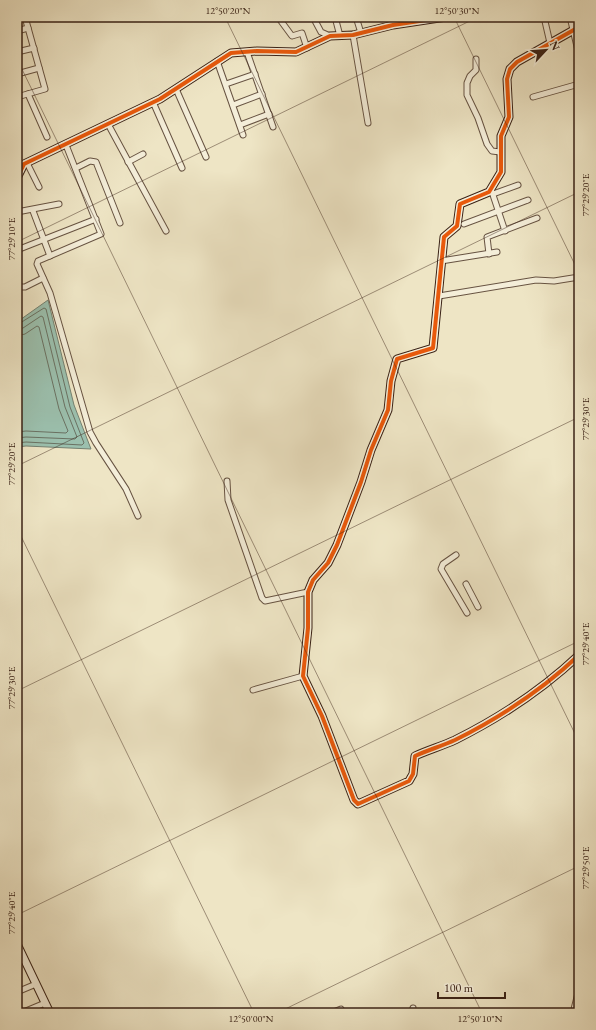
<svg xmlns="http://www.w3.org/2000/svg" width="596" height="1030" font-family="'EB Garamond',serif">
<style>
.water{fill:#9bc0ae;stroke:#748171}
.lines{fill:none;stroke-linecap:round;stroke-linejoin:round}
.shore{stroke:#6a7162;stroke-width:1}
.street-casing{stroke:#675342;stroke-width:7}
.secondary-casing{stroke:#3a2216;stroke-width:9}
.street{stroke:#f4eed9;stroke-width:5}
.secondary{stroke:#f4eed9;stroke-width:7}
.cycleway-casing{stroke:#f4eed9;stroke-width:6}
.cycleway{stroke:#e8590c;stroke-width:4}
.ticks{fill:none;stroke:#3a2216;stroke-width:1;stroke-opacity:0.45}
.neatline{fill:none;stroke:#3a2216;stroke-width:1.5}
.ticks-label{font-size:10px;text-anchor:middle;fill:#3a2216}
</style>
<rect width="100%" height="100%" fill="#eee5c5"/>
<filter id="stains"><feTurbulence type="fractalNoise" baseFrequency=".005" numOctaves="4"/><feColorMatrix values="0 0 0 0 .2 0 0 0 0 .09 0 0 0 0 .02 0 0 0 .5 -.17"/></filter>
<radialGradient id="worn" r=".72"><stop offset=".6" stop-color="#630" stop-opacity="0"/><stop offset="1" stop-color="#630" stop-opacity=".3"/></radialGradient>
<polygon class="water" points="48,300 74,405 91,449 26,446 17,447 17,322"/>
<g class="lines">
<g class="shore">
<polyline points="17,325 44,308 46,309 70,407 84,443 82,445 26,442 17,443"/>
<polyline points="17,330 23,328 41,316 43,317 65,407 77,437 75,439 26,437 17,438"/>
<polyline points="17,336 25,334 37,326 39,327 59,409 68,431 66,433 26,431 17,432"/>
</g>
<g class="street-casing">
<g id="street">
<polyline points="278,17 292,36 302,33 307,48"/>
<polyline points="313,17 321,32 330,36"/>
<polyline points="335,17 340,36"/>
<polyline points="356,17 361,33"/>
<polyline points="544,17 550,43"/>
<polyline points="570,17 579,55"/>
<polyline points="17,31 28,28"/>
<polyline points="353,35 368,123"/>
<polyline points="17,52 34,48"/>
<polyline points="247,52 273,127"/>
<polyline points="476,59 476,70 470,76 467,83 467,95 478,118 487,144 492,151 500,152"/>
<polyline points="217,61 243,135"/>
<polyline points="17,74 39,68"/>
<polyline points="226,84 255,74"/>
<polyline points="176,89 206,157"/>
<polyline points="28,94 47,137"/>
<polyline points="17,97 45,89 25,17"/>
<polyline points="533,97 579,84"/>
<polyline points="153,102 182,168"/>
<polyline points="233,105 262,94"/>
<polyline points="108,124 166,231"/>
<polyline points="240,125 269,114"/>
<polyline points="66,145 101,234 38,261 37,264 50,293 90,432 96,443 126,489 138,516"/>
<polyline points="128,162 143,154"/>
<polyline points="27,163 39,187"/>
<polyline points="76,168 90,161 96,162 120,223"/>
<polyline points="491,189 505,231"/>
<polyline points="493,194 518,185"/>
<polyline points="33,211 50,256"/>
<polyline points="17,212 59,204"/>
<polyline points="464,224 528,200"/>
<polyline points="17,250 96,219"/>
<polyline points="489,254 487,237 537,218"/>
<polyline points="441,261 497,252"/>
<polyline points="17,287 25,287 43,278"/>
<polyline points="439,296 536,280 554,281 579,277"/>
<polyline points="227,481 228,500 262,598 265,601 308,592"/>
<polyline points="456,555 443,564 441,569 467,613"/>
<polyline points="466,584 478,607"/>
<polyline points="253,690 303,676"/>
<polyline points="17,992 36,984"/>
<polyline points="21,1013 45,1003"/>
<polyline points="331,1013 341,1009"/>
<polyline points="412,1013 413,1008"/>
<polyline points="573,1013 579,989"/>
</g>
</g>
<g class="secondary-casing">
<g id="secondary">
<path d="M579,27l-62,35 -7,7 -3,10 2,38 -8,19v36l-12,20 -29,12 -3,22 -13,11 -11,111 -36,11 -6,22 -3,29 -17,40 -10,32 -24,63 -9,18 -15,17 -5,12v36l-5,48 19,40 32,84 4,4 51,-23 4,-7 2,-18c13,-6 27,-10 40,-16 46,-23 87,-50 124,-85"/>
<polyline points="17,178 24,164 160,99 231,53 257,51 296,52 330,36 353,35 393,25 446,17"/>
<polyline points="17,944 50,1013"/>
</g>
</g>
<use href="#street" class="street"/>
<use href="#secondary" class="secondary"/>
<g class="cycleway-casing">
<g id="cycleway">
<path d="M579,27l-62,35 -7,7 -3,10 2,38 -8,19v36l-12,20 -29,12 -3,22 -13,11 -11,111 -36,11 -6,22 -3,29 -17,40 -10,32 -24,63 -9,18 -15,17 -5,12v36l-5,48 19,40 32,84 4,4 51,-23 4,-7 2,-18c13,-6 27,-10 40,-16 46,-23 87,-50 124,-85"/>
<polyline points="17,178 24,164 160,99 231,53 257,51 296,52 330,36 353,35 393,25 446,17"/>
</g>
</g>
<use href="#cycleway" class="cycleway"/>
</g>
<path class="ticks" d="M17,17h1M225,17l354,725M454,17l125,256M17,59l465,954M17,242l461,-225M17,466l562,-274M17,528l237,485M17,691l562,-274M17,915l562,-274M17,997l8,16M277,1013l302,-147"/>
<rect width="596" height="1030" fill="none" stroke="#eee5c5" stroke-width="44"/>
<g transform="translate(546 50) rotate(64)" stroke="#f4eed9" stroke-width="3" paint-order="stroke">
<path d="M0-3L7 15L0 10L-7 15Z" fill="#3a2216"/>
<text y="-6" font-size="11" font-weight="bold" text-anchor="middle" fill="#3a2216">N</text>
</g>
<path d="M438 992v6h67v-6" fill="none" stroke="#3a2216" stroke-width="2"/>
<text x="444" y="992" font-size="12" fill="#3a2216" stroke="#f4eed9" stroke-width="3" paint-order="stroke">100 m</text>
<rect x="22" y="22" width="552" height="986" class="neatline"/>
<g class="ticks-label">
<text x="228" y="14">12°50'20"N</text>
<text x="457" y="14">12°50'30"N</text>
<text transform="translate(585 195) rotate(-90)" y="4">77°29'20"E</text>
<text transform="translate(11 239) rotate(-90)" y="4">77°29'10"E</text>
<text transform="translate(585 419) rotate(-90)" y="4">77°29'30"E</text>
<text transform="translate(11 464) rotate(-90)" y="4">77°29'20"E</text>
<text transform="translate(585 644) rotate(-90)" y="4">77°29'40"E</text>
<text transform="translate(11 688) rotate(-90)" y="4">77°29'30"E</text>
<text transform="translate(585 868) rotate(-90)" y="4">77°29'50"E</text>
<text transform="translate(11 913) rotate(-90)" y="4">77°29'40"E</text>
<text x="251" y="1022">12°50'00"N</text>
<text x="480" y="1022">12°50'10"N</text>
</g>
<rect width="100%" height="100%" filter="url(#stains)"/>
<rect width="100%" height="100%" fill="url(#worn)"/>
</svg>
